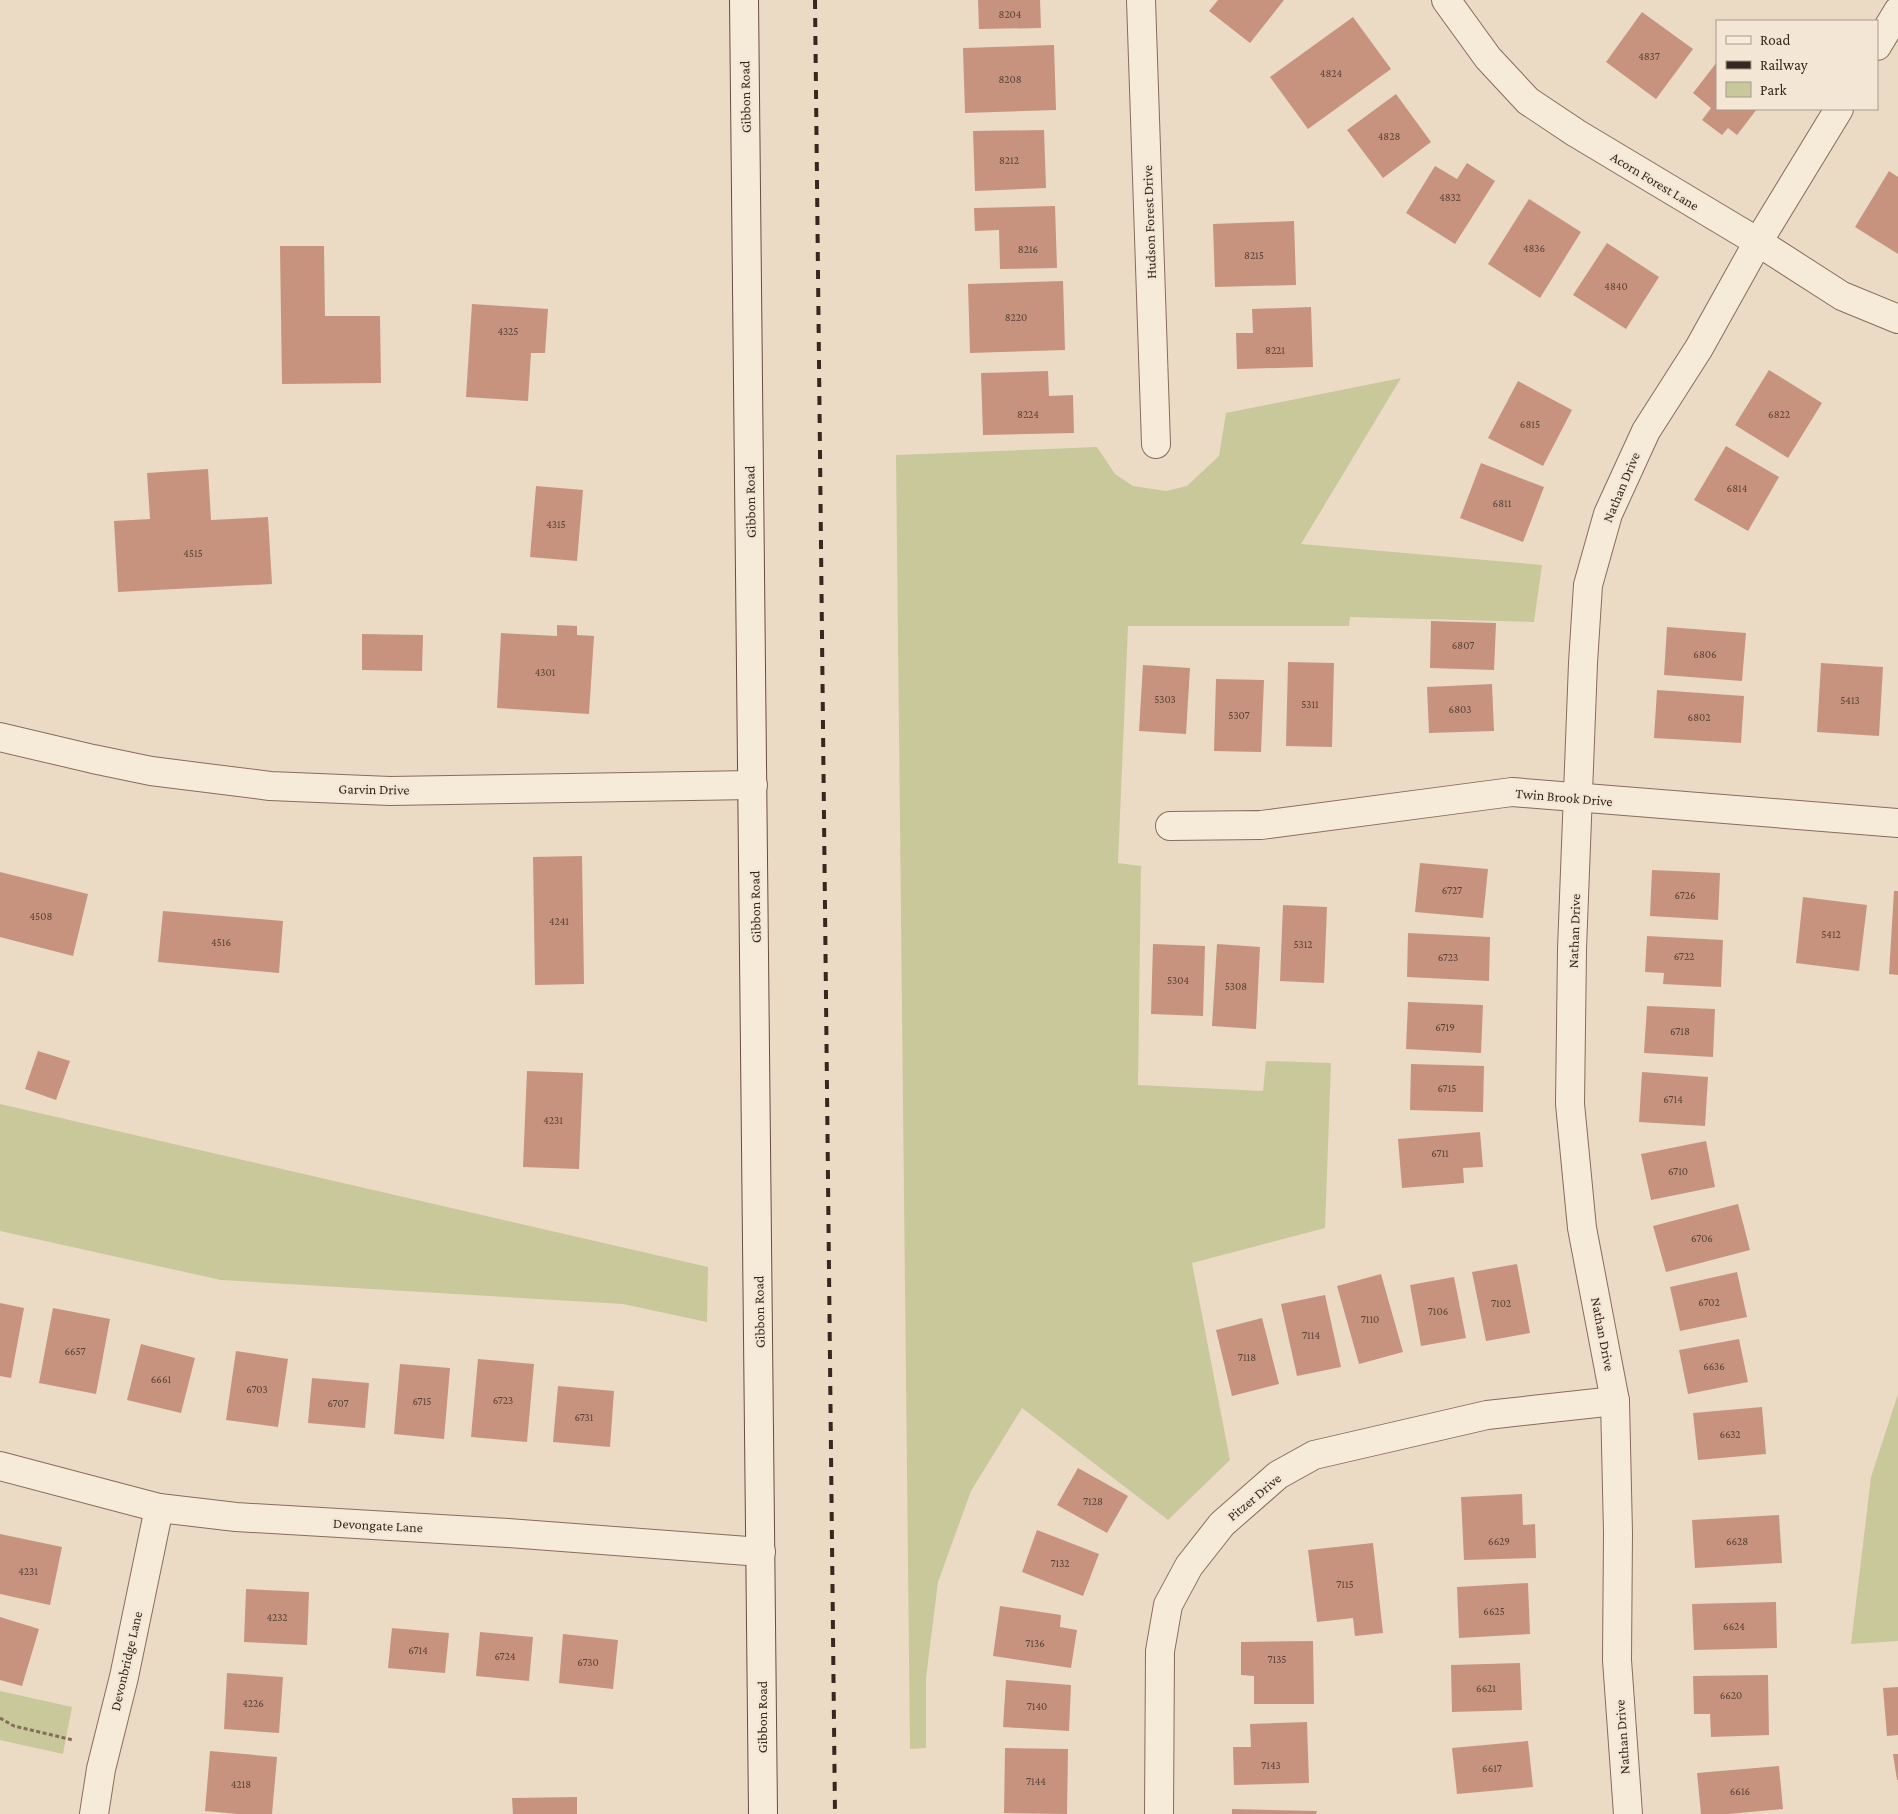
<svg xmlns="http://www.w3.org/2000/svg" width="1898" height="1814" font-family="'Crimson Pro',serif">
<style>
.green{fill:#c9c89a}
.building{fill:#c7937e}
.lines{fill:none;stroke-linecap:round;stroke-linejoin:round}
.street-casing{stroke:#856d5c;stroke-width:30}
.secondary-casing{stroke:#674e40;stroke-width:30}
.path{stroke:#856d5c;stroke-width:3;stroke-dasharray:4 2.5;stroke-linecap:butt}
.street{stroke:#f6ead8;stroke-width:28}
.secondary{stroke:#f6ead8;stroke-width:28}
.rail{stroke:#36281f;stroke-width:4;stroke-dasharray:9 9;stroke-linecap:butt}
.labels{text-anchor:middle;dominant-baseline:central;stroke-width:4.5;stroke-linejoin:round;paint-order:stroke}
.number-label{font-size:11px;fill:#5a4337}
.street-label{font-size:14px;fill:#36281f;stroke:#f3e6d4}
</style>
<rect width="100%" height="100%" fill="#ebdbc5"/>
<g class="green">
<polygon points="1401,378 1301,544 1542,565 1534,622 1350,617 1349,626 1128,626 1118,863 1141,866 1138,1085 1263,1091 1266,1061 1331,1063 1325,1228 1192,1263 1230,1460 1168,1520 1022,1408 971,1491 938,1582 926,1678 926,1748 910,1749 896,455 1097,447 1115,474 1133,486 1166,491 1187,486 1219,456 1226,413"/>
<polygon points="0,1104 708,1267 707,1322 623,1304 221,1280 0,1231"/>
<polygon points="1898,1394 1898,1641 1851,1644 1871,1477"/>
<polygon points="0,1691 72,1707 63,1754 0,1740"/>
</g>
<g class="building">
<polygon points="978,0 1040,0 1041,28 979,29"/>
<polygon points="1218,0 1284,0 1250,43 1209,11"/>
<polygon points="1642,12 1693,49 1656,99 1606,62"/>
<polygon points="1353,17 1391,69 1308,129 1270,77"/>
<polygon points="1054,45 1056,110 965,113 963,48"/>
<polygon points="1717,62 1717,109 1757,109 1737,135 1728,128 1722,135 1702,120 1711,108 1693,93"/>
<polygon points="1396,94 1431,142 1383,178 1347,130"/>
<polygon points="1044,130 1046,188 975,191 973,131"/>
<polygon points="1467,163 1495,181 1455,244 1406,213 1435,166 1457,179"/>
<polygon points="1889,171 1898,177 1898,254 1855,227"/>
<polygon points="1529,199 1581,232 1540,298 1488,264"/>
<polygon points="1055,206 1057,268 1000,269 999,230 975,231 974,208"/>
<polygon points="1294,221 1296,285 1215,287 1213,224"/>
<polygon points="1607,243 1659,277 1626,329 1573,295"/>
<polygon points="280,246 324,246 325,316 380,316 381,383 282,384"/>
<polygon points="1063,281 1065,350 970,353 968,284"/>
<polygon points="472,304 548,309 545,353 531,353 528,401 466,397"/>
<polygon points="1311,307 1313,367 1237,369 1236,333 1253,333 1252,309"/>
<polygon points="1769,370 1822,403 1788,458 1735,425"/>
<polygon points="1048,371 1049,396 1073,395 1074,433 983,435 981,373"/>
<polygon points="1518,381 1572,410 1543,466 1488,438"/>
<polygon points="1726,446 1779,477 1748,531 1694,500"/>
<polygon points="1481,463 1544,487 1523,542 1460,518"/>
<polygon points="208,469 211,520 268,517 272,584 118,592 114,521 150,519 147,473"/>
<polygon points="536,486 583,490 577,561 530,557"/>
<polygon points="1431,621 1496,623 1494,670 1430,668"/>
<polygon points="557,625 577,626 577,635 594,636 589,714 497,708 501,633 557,636"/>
<polygon points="1667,627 1746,633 1742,681 1664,675"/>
<polygon points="362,634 423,635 422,671 362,670"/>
<polygon points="1288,662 1334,663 1332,747 1286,746"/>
<polygon points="1821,663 1883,667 1879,736 1817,732"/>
<polygon points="1143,665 1190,668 1186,734 1139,731"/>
<polygon points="1216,679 1264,680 1261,752 1214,751"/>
<polygon points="1492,684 1494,731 1429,733 1427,687"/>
<polygon points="1657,690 1744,696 1741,743 1654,738"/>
<polygon points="582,856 584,984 535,985 533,857"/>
<polygon points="1420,863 1488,869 1483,918 1415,912"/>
<polygon points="1652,870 1720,873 1718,920 1650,916"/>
<polygon points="0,872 88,894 73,956 0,937"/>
<polygon points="1894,891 1898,891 1898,975 1889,974"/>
<polygon points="1803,897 1867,905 1859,971 1796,963"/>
<polygon points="1283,905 1327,907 1324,983 1280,981"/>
<polygon points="163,911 283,921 279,973 158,962"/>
<polygon points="1408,933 1490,937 1489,981 1407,977"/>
<polygon points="1647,936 1723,940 1721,987 1663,984 1664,973 1645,972"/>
<polygon points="1153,944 1205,946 1203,1016 1151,1014"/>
<polygon points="1217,944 1260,947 1256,1029 1212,1026"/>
<polygon points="1408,1002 1483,1005 1481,1053 1406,1049"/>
<polygon points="1647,1006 1715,1009 1713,1057 1644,1053"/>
<polygon points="38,1051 70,1061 56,1100 25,1089"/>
<polygon points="1411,1064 1484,1066 1483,1112 1410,1110"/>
<polygon points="527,1071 583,1073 579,1169 523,1167"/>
<polygon points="1642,1072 1708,1077 1705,1126 1639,1122"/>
<polygon points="1480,1132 1483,1167 1463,1168 1464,1183 1402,1188 1398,1139"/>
<polygon points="1706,1141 1715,1187 1651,1200 1641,1154"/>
<polygon points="1738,1204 1750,1250 1666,1272 1653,1226"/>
<polygon points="1517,1264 1530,1333 1486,1341 1472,1272"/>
<polygon points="1737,1272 1747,1317 1680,1331 1670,1287"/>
<polygon points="1381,1274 1403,1352 1359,1364 1337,1286"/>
<polygon points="1454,1277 1466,1338 1421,1346 1410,1285"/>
<polygon points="1325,1295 1341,1367 1297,1376 1281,1304"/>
<polygon points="0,1303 24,1308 11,1378 0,1376"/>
<polygon points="53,1308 110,1319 96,1394 39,1383"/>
<polygon points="1262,1318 1279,1384 1232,1396 1216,1330"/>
<polygon points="1739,1339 1748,1382 1688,1394 1679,1350"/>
<polygon points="141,1344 195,1358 181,1413 127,1400"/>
<polygon points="236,1351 288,1359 278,1427 226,1420"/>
<polygon points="478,1359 534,1364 527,1442 471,1437"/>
<polygon points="400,1364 450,1368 444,1439 394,1434"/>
<polygon points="312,1378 369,1383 365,1428 308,1423"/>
<polygon points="558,1386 614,1391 610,1447 553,1442"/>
<polygon points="1762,1407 1766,1454 1698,1460 1693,1413"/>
<polygon points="1078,1468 1128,1496 1107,1533 1057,1505"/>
<polygon points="1522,1494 1523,1525 1535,1524 1536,1558 1464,1560 1461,1497"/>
<polygon points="1779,1515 1782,1563 1695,1568 1692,1520"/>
<polygon points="1037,1530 1099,1554 1083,1596 1022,1572"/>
<polygon points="0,1534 62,1547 50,1605 0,1594"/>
<polygon points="1373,1543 1383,1633 1355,1636 1353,1618 1317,1622 1308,1550"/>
<polygon points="1528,1583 1530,1634 1459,1638 1457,1587"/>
<polygon points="246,1589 309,1592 307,1645 244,1642"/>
<polygon points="1776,1602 1777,1648 1694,1650 1692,1604"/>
<polygon points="1000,1606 1061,1615 1060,1627 1077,1630 1071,1668 993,1656"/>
<polygon points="0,1617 39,1629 22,1686 0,1680"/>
<polygon points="392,1628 449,1633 445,1673 388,1668"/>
<polygon points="480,1632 533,1637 529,1681 476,1676"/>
<polygon points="563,1634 618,1640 613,1689 559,1683"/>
<polygon points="1313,1641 1314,1704 1254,1704 1254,1676 1241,1675 1241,1642"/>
<polygon points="1520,1663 1522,1710 1452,1712 1451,1665"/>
<polygon points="227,1673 283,1677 279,1733 224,1729"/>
<polygon points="1768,1675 1769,1735 1711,1737 1710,1714 1694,1714 1693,1676"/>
<polygon points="1006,1680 1071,1685 1069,1731 1003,1727"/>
<polygon points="1898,1687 1898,1735 1887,1736 1883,1688"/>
<polygon points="1307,1722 1309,1783 1234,1785 1233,1747 1251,1747 1250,1724"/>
<polygon points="1528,1741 1533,1787 1457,1794 1452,1748"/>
<polygon points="1005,1748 1068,1749 1067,1814 1004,1813"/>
<polygon points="210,1751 277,1757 272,1814 238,1814 205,1811"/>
<polygon points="1893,1754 1898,1754 1898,1780 1897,1780"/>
<polygon points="1779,1766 1783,1809 1728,1814 1701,1814 1697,1773"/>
<polygon points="577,1797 577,1814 513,1814 512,1798"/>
<polygon points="1232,1809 1317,1811 1316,1814 1232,1814"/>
</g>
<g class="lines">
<g class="street-casing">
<g id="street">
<polyline points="1141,0 1156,444"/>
<polyline points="1446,0 1488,58 1528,101 1576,133 1758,242 1842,296 1898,319"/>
<polyline points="1877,46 1898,11"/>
<polyline points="0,737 93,759 151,771 270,786 390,791 753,785"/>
<polyline points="1170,826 1261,825 1512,792 1898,823"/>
<polyline points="0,1466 159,1508 236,1517 508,1533 761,1552"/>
<polyline points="94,1814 101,1769 124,1677 159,1508"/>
<polyline points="1159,1814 1160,1651 1168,1605 1189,1566 1222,1524 1278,1475 1314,1455 1487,1415 1615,1401"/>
<polyline points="1628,1814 1617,1660 1618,1533 1615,1401 1582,1228 1570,1104 1572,949 1583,663 1588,585 1608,514 1646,431 1699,348 1758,242 1839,109"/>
</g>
</g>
<g class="secondary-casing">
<polyline id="secondary" points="744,0 763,1814"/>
</g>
<polyline class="path" points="0,1718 14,1726 73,1740"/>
<use href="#street" class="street"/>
<use href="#secondary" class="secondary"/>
<polyline class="rail" points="815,0 835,1814"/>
</g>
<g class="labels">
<g class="number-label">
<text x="1010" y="14">8204</text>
<text x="1649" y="56">4837</text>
<text x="1331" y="73">4824</text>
<text x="1010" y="79">8208</text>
<text x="1389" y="136">4828</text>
<text x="1009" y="160">8212</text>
<text x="1450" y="197">4832</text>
<text x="1534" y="248">4836</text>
<text x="1028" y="249">8216</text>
<text x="1254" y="255">8215</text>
<text x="1616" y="286">4840</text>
<text x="1016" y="317">8220</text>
<text x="508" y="331">4325</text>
<text x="1275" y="350">8221</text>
<text x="1028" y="414">8224</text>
<text x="1779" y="414">6822</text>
<text x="1530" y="424">6815</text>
<text x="1737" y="488">6814</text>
<text x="1502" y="503">6811</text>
<text x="556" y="524">4315</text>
<text x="193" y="553">4515</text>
<text x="1463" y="645">6807</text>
<text x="1705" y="654">6806</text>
<text x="545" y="672">4301</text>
<text x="1165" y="699">5303</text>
<text x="1850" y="700">5413</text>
<text x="1310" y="704">5311</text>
<text x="1460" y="709">6803</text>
<text x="1239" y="715">5307</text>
<text x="1699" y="717">6802</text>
<text x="1452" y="890">6727</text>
<text x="1685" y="895">6726</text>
<text x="41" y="916">4508</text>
<text x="559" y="921">4241</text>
<text x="1831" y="934">5412</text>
<text x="221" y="942">4516</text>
<text x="1303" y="944">5312</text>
<text x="1684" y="956">6722</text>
<text x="1448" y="957">6723</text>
<text x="1178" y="980">5304</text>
<text x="1236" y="986">5308</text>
<text x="1445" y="1027">6719</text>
<text x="1680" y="1031">6718</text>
<text x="1447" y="1088">6715</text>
<text x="1673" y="1099">6714</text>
<text x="553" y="1120">4231</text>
<text x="1440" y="1153">6711</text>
<text x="1678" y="1171">6710</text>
<text x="1702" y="1238">6706</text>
<text x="1709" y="1302">6702</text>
<text x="1501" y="1303">7102</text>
<text x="1438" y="1311">7106</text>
<text x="1370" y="1319">7110</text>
<text x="1311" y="1335">7114</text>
<text x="75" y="1351">6657</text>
<text x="1247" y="1357">7118</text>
<text x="1714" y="1366">6636</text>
<text x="161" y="1379">6661</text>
<text x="257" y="1389">6703</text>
<text x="503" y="1400">6723</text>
<text x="422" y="1401">6715</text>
<text x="338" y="1403">6707</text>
<text x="584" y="1417">6731</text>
<text x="1730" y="1434">6632</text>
<text x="1093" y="1501">7128</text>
<text x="1499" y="1541">6629</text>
<text x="1737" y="1541">6628</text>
<text x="1060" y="1563">7132</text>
<text x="28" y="1571">4231</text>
<text x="1345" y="1584">7115</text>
<text x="1494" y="1611">6625</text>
<text x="277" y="1617">4232</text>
<text x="1734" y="1626">6624</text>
<text x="1035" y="1643">7136</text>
<text x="418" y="1650">6714</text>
<text x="505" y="1656">6724</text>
<text x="1277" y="1659">7135</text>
<text x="588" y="1662">6730</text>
<text x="1486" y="1688">6621</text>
<text x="1731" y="1695">6620</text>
<text x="253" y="1703">4226</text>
<text x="1037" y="1706">7140</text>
<text x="1271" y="1765">7143</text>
<text x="1492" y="1768">6617</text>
<text x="1036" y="1781">7144</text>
<text x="241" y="1784">4218</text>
<text x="1740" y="1791">6616</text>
</g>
<g class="street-label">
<text transform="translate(745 97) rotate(-91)">Gibbon Road</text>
<text transform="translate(1655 181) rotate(31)">Acorn Forest Lane</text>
<text transform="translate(1149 222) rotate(-92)">Hudson Forest Drive</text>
<text transform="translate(1621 487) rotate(-67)">Nathan Drive</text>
<text transform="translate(750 502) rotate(-91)">Gibbon Road</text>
<text transform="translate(374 789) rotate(1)">Garvin Drive</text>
<text transform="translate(1564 797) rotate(5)">Twin Brook Drive</text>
<text transform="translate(755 907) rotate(-91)">Gibbon Road</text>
<text transform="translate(1574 931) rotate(-88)">Nathan Drive</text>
<text transform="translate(759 1312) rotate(-91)">Gibbon Road</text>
<text transform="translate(1603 1334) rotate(79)">Nathan Drive</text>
<text transform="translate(1254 1497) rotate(-40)">Pitzer Drive</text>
<text transform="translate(378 1525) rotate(3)">Devongate Lane</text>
<text transform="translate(126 1661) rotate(-77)">Devonbridge Lane</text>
<text transform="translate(762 1717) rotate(-90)">Gibbon Road</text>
<text transform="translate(1622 1737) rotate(-94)">Nathan Drive</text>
</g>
</g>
<rect x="1716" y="20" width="162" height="90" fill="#f3e6d4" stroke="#a79a8c"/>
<rect x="1726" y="36" width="25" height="8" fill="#f6ead8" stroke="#a79a8c"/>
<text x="1760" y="45" font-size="15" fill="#36281f">Road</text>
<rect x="1726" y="61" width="25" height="8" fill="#36281f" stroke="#a79a8c"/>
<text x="1760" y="70" font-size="15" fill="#36281f">Railway</text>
<rect x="1726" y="82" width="25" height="15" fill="#c9c89a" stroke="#a79a8c"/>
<text x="1760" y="95" font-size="15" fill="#36281f">Park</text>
</svg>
